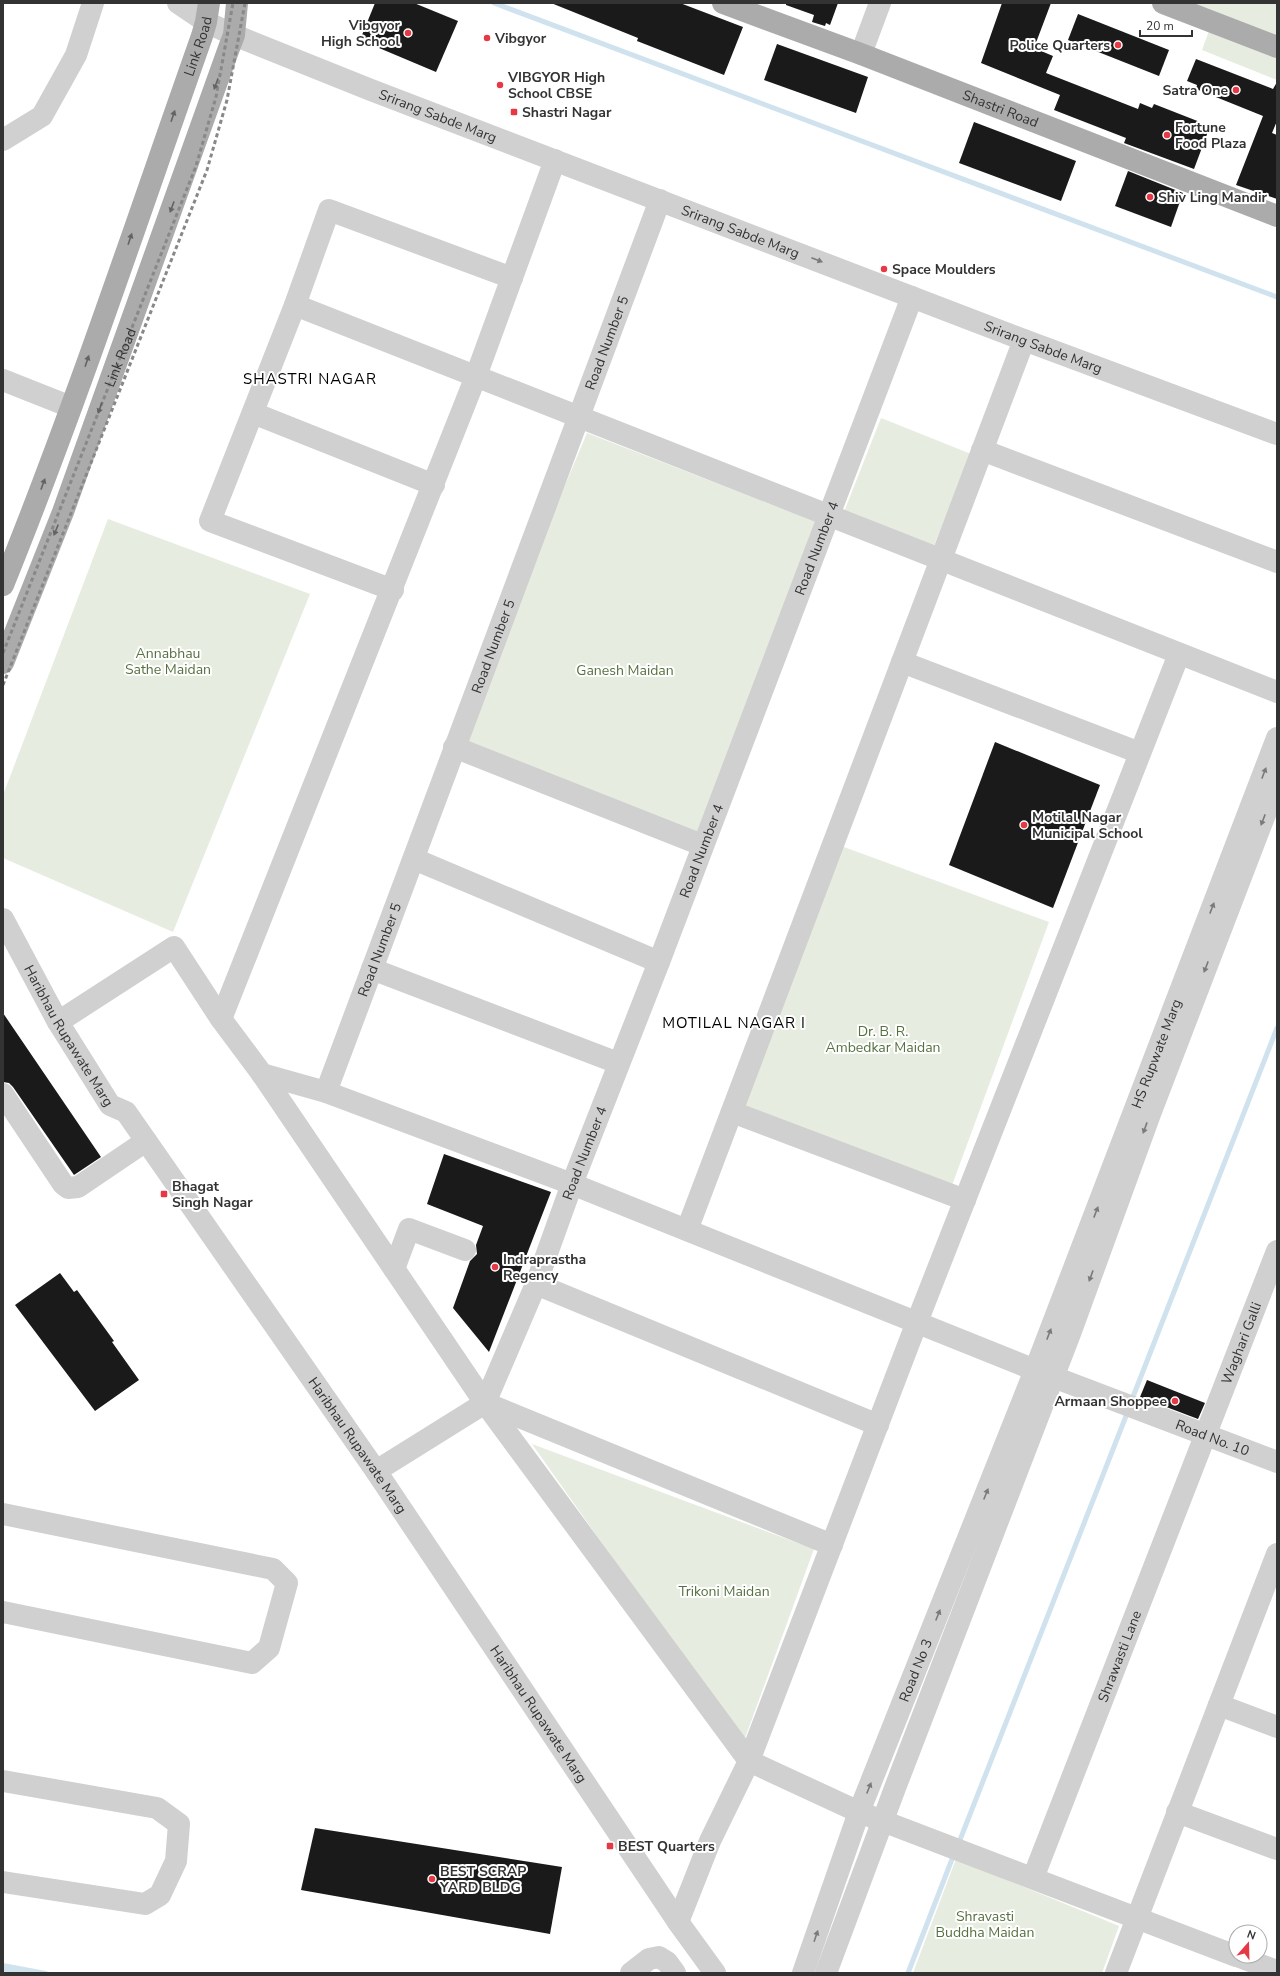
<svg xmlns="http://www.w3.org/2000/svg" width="1280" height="1976" font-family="'Nunito Sans',sans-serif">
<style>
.green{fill:#e6ecdf}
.water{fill:#cfe2ee}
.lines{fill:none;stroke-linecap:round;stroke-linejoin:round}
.stream{stroke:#cfe2ee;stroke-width:5}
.building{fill:#1a1a1a}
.minor{stroke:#d0d0d0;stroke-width:22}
.major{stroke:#ababab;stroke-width:22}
.rail{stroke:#888;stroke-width:3;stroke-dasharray:4 3;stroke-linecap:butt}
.oneway{fill:#636363}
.oneway2{fill:#7a7a7a}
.poi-dot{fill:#e63946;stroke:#fff;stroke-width:1.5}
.labels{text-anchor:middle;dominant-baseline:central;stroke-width:4;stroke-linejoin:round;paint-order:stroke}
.poi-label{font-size:14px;font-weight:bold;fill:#333;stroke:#fff;text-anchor:start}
.street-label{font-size:14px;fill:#333;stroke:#fff}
.park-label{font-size:14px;fill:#56703f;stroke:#fff}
.neighbourhood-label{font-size:15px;letter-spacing:1px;fill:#000;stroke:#fff}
</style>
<rect width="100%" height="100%" fill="#fff"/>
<g class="green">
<polygon points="1177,3 1277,3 1277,42"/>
<polygon points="1209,31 1277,58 1277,80 1202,50"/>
<polygon points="881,418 971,454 933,548 844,512"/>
<polygon points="587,433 817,522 697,832 455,747"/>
<polygon points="108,519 310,594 173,932 3,858 3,795"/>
<polygon points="833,843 1049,922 951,1188 734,1107"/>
<polygon points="532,1444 814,1549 741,1749 729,1723"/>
<polygon points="956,1859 1119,1926 1102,1973 913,1973"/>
</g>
<polygon class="water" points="3,1963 46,1971 50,1973 3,1973"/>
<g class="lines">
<g class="stream">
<polyline points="494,3 1277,297"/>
<polyline points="1131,1402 1277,1028"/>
<polyline points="958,1845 1128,1411"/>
<polyline points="908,1973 954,1854"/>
</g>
</g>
<g class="building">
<polygon points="375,3 414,3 458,21 436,72 360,40"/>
<polygon points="551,3 680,3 743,27 724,75 637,41 638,38"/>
<polygon points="786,3 838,3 830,25 826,23 825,26 812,22 814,15 786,5"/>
<polygon points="1002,3 1051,3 1034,48 1053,56 1046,73 1138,109 1140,103 1152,108 1154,104 1200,122 1198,125 1209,129 1194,169 1124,143 1126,138 1054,110 1060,95 981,63"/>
<polygon points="1078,14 1169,50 1159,76 1068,40"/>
<polygon points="777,44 868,77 856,113 764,80"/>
<polygon points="1196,59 1273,89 1277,82 1277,121 1272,133 1277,135 1277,199 1236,185 1263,116 1196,89 1197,85 1187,81"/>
<polygon points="974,122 1076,161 1061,201 959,163"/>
<polygon points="1128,171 1183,193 1171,227 1115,206"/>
<polygon points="995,742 1100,785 1053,908 949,865"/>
<polygon points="3,1013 101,1157 74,1175 13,1087 9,1083 3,1082"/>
<polygon points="444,1154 551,1192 489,1352 453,1308 470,1261 477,1254 476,1245 483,1226 427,1204"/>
<polygon points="60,1273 74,1292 77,1290 114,1341 112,1342 139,1380 95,1411 15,1305"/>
<polygon points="1147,1380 1205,1403 1198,1419 1140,1397"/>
<polygon points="315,1828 562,1867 550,1934 301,1890"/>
</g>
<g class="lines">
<g class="minor">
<path id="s1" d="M178,3l28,19 28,13 137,55 653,250 253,94"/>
<polyline points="861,54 880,3"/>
<polyline points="3,140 42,116 76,55 93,3"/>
<polyline points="295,305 1277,692"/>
<polyline points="3,380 71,407"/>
<polyline points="253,413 434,485"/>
<polyline points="982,450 1277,562"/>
<polyline points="393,590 210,521 295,305 329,210 512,278"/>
<polyline points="902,662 1140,753"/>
<polyline points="454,747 702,845"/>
<polyline points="414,859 659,962"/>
<path id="s2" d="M3,919l55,103 52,83 16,7 250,359 302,451 37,51"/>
<polyline points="372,969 618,1063"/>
<polyline points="221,1019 476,376 555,160"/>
<polyline points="58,1022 174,947 221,1019 262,1074 485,1403 749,1761 859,1812 1236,1956"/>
<path id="s3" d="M262,1074l64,18 246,92 463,186 242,92"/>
<path id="s4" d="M326,1092l334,-892"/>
<polyline points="3,1094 63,1184 68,1188 78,1187 146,1141"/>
<polyline points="732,1112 965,1200"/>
<polyline points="687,1230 1024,340"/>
<polyline points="394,1269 409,1229 465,1250"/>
<polyline points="536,1284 878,1425"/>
<path id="s5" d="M485,1403l51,-119 36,-100 87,-222 253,-665"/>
<polyline points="485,1403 832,1545"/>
<polyline points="376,1471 485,1403"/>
<polyline points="3,1514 273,1569 287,1583 269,1648 252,1663 3,1612"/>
<polyline points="1219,1705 1277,1727"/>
<polyline points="3,1781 157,1808 179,1824 176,1861 160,1895 145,1904 3,1882"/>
<polyline points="1177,1812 1277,1849"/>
<path id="s6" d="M1033,1878l244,-627"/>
<polyline points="678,1922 710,1841 749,1761 917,1322 1179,654"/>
<polyline points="1237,1956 1277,1971"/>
<polyline points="631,1973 649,1959 659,1957 667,1962 675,1973"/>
<path id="s7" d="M803,1973l56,-161 176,-442 242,-632"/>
<polyline points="826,1973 895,1788 1071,1331 1150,1114 1277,783"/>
<polyline points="1116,1973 1277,1554"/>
</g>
<g class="major">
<path id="s8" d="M723,3l138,51 416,162"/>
<polyline points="1163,3 1277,47"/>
<path id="s9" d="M3,585c73,-180 134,-365 199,-549l4,-14 3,-19"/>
<polyline points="3,663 63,512 229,48 234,35 237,3"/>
</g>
<g class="rail">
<path id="s10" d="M3,653l193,-487 20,-69 17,-94"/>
<polyline points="3,685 207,170 227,100 245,3"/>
</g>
</g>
<defs><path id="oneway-solid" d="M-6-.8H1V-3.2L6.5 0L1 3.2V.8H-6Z"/></defs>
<g class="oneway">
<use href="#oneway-solid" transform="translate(216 84) rotate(110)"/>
<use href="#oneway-solid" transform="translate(173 116) rotate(-71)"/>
<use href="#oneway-solid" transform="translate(172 207) rotate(110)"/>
<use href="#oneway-solid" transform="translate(130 239) rotate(-71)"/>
<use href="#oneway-solid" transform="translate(87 361) rotate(-71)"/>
<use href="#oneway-solid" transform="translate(100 408) rotate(110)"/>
<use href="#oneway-solid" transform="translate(43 484) rotate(-70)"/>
<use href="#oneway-solid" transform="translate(56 530) rotate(112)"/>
</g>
<g class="oneway2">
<use href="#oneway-solid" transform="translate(817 260) rotate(21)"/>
<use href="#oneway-solid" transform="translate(1264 773) rotate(-69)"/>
<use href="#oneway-solid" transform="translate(1263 820) rotate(111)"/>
<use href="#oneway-solid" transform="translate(1212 908) rotate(-69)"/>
<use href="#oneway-solid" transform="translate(1206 967) rotate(111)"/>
<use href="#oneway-solid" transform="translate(1145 1128) rotate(110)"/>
<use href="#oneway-solid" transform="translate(1096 1212) rotate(-69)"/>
<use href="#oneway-solid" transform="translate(1091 1276) rotate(110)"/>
<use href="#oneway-solid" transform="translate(1049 1334) rotate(-69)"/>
<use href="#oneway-solid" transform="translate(986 1494) rotate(-68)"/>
<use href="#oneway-solid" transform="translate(938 1615) rotate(-68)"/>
<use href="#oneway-solid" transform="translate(869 1788) rotate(-68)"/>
<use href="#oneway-solid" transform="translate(816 1936) rotate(-71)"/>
</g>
<g class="poi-dot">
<circle cx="408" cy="33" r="4"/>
<circle cx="487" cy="38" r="4"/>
<circle cx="1118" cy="45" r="4"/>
<circle cx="500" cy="85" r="4"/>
<circle cx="1236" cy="90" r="4"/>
<rect x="510" y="108" width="8" height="8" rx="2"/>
<circle cx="1167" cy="135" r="4"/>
<circle cx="1150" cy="197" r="4"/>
<circle cx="884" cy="269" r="4"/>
<circle cx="1024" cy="825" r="4"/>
<rect x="160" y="1190" width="8" height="8" rx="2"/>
<circle cx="495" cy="1267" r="4"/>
<circle cx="1175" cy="1401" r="4"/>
<rect x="606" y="1842" width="8" height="8" rx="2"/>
<circle cx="432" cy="1879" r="4"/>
</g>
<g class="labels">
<g class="poi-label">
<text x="400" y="25" text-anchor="end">Vibgyor<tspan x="400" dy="16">High School</tspan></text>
<text x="495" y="38">Vibgyor</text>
<text x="1110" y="45" text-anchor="end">Police Quarters</text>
<text x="508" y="77">VIBGYOR High<tspan x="508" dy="16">School CBSE</tspan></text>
<text x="1228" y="90" text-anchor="end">Satra One</text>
<text x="522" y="112">Shastri Nagar</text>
<text x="1175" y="127">Fortune<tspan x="1175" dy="16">Food Plaza</tspan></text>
<text x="1158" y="197">Shiv Ling Mandir</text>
<text x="892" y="269">Space Moulders</text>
<text x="1032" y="817">Motilal Nagar<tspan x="1032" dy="16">Municipal School</tspan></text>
<text x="172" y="1186">Bhagat<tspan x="172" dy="16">Singh Nagar</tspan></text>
<text x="503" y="1259">Indraprastha<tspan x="503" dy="16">Regency</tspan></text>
<text x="1167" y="1401" text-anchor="end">Armaan Shoppee</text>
<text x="618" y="1846">BEST Quarters</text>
<text x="440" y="1871">BEST SCRAP<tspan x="440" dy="16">YARD BLDG</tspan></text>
</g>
<g class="street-label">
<text stroke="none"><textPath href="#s9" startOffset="573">Link Road</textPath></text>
<text stroke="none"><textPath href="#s8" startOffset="297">Shastri Road</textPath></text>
<text stroke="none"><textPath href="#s1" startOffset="284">Srirang Sabde Marg</textPath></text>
<text stroke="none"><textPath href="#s1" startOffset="608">Srirang Sabde Marg</textPath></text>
<text stroke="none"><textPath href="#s4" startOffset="800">Road Number 5</textPath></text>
<text stroke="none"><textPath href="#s1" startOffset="932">Srirang Sabde Marg</textPath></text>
<text stroke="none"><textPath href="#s10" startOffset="318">Link Road</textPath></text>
<text stroke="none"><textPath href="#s5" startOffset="917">Road Number 4</textPath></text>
<text stroke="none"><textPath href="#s4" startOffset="476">Road Number 5</textPath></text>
<text stroke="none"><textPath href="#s5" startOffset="593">Road Number 4</textPath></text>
<text stroke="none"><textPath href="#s4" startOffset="152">Road Number 5</textPath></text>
<text stroke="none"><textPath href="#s2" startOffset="134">Haribhau Rupawate Marg</textPath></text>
<text stroke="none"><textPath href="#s7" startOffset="985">HS Rupwate Marg</textPath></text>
<text stroke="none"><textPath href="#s5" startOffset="269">Road Number 4</textPath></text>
<text stroke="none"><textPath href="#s6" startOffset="574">Waghari Galli</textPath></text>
<text stroke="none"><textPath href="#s3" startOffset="1018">Road No. 10</textPath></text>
<text stroke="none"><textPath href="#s2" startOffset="638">Haribhau Rupawate Marg</textPath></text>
<text stroke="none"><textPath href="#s6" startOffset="238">Shrawasti Lane</textPath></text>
<text stroke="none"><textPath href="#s7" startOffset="323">Road No 3</textPath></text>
<text stroke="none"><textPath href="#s2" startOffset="962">Haribhau Rupawate Marg</textPath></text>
</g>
<g class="park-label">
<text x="168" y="653">Annabhau<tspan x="168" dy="16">Sathe Maidan</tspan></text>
<text x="625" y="670">Ganesh Maidan</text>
<text x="883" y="1031">Dr. B. R.<tspan x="883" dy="16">Ambedkar Maidan</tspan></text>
<text x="724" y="1591">Trikoni Maidan</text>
<text x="985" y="1916">Shravasti<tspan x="985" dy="16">Buddha Maidan</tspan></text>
</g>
<g class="neighbourhood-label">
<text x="310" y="379">SHASTRI NAGAR</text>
<text x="734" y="1023">MOTILAL NAGAR I</text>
</g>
</g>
<rect width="1280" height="1976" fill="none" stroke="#333333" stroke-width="8"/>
<g transform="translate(1248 1944) rotate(20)"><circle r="19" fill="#ffffff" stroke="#adadad"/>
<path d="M0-3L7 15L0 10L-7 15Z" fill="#e63946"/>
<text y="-6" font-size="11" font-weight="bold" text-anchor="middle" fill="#333333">N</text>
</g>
<path d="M1140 30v6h52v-6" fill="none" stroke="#333333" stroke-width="2"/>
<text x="1146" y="30" font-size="12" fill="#333333" stroke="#ffffff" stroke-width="3" paint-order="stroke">20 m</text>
</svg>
